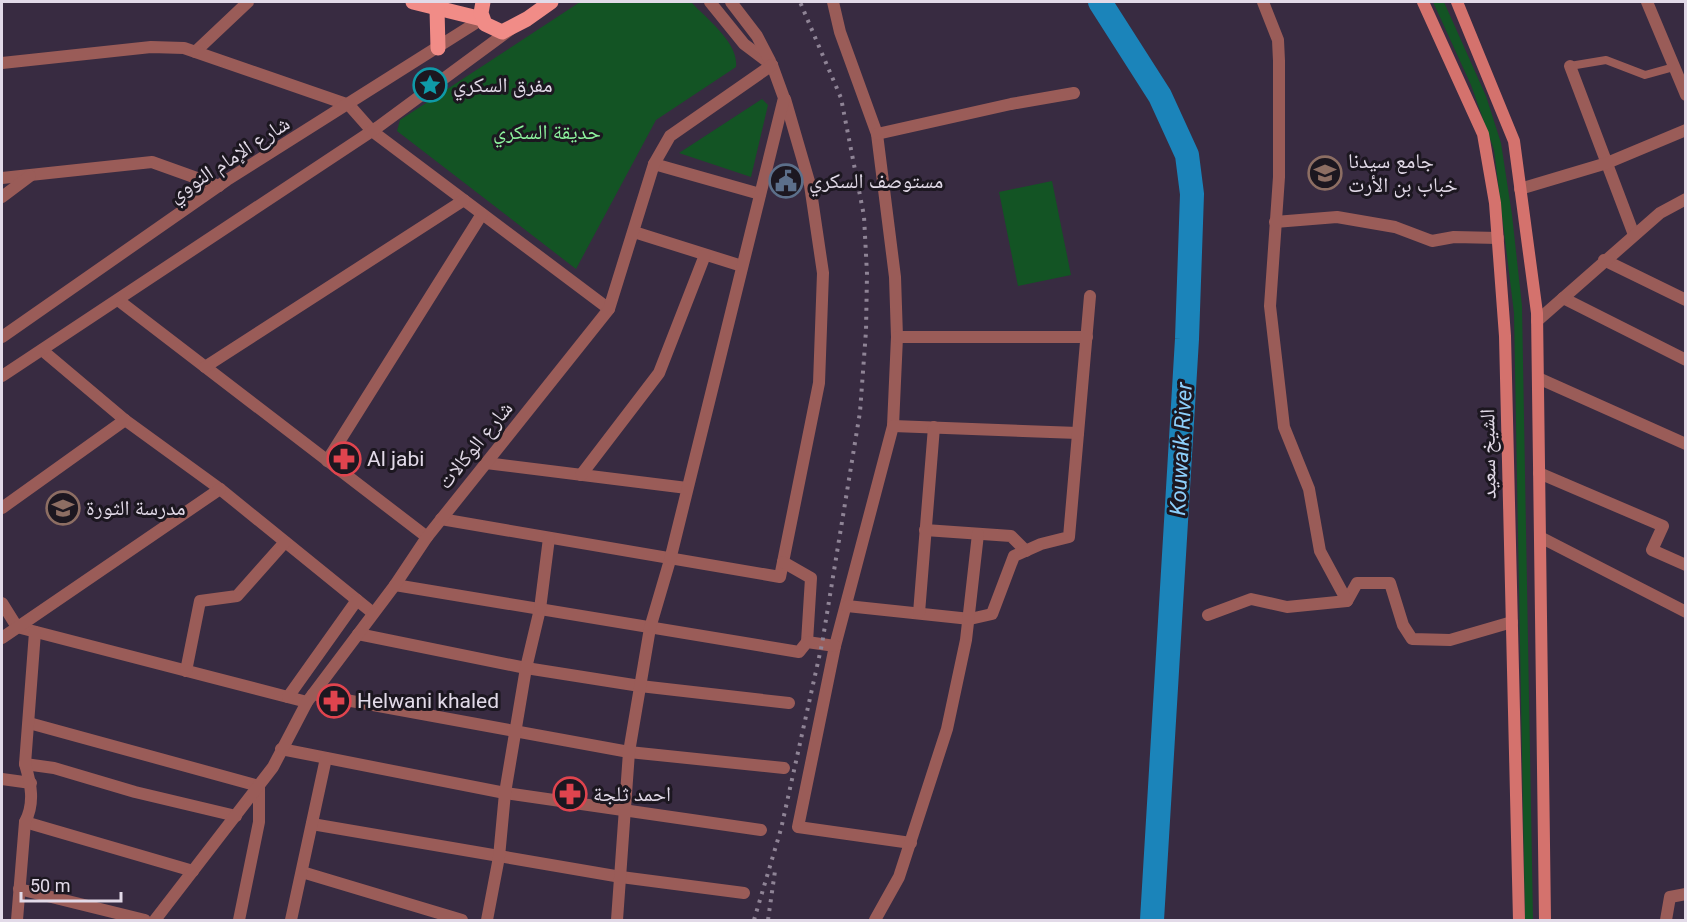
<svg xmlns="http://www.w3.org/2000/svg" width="1687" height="922" font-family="Roboto,'Noto Naskh Arabic',sans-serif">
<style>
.green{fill:#135424}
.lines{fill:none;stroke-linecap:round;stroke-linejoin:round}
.river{stroke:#1b84ba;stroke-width:24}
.service{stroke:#9a5c58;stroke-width:8}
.minor{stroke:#9a5c58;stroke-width:12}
.tertiary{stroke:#9a5c58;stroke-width:12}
.secondary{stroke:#d4726d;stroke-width:12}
.primary{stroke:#f18c87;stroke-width:15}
.rail{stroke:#8f8496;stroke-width:4;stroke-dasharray:3 6;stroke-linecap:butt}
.labels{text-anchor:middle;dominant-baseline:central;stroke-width:6;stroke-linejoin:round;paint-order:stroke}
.poi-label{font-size:21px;fill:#e2dae8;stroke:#1c1720;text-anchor:start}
.park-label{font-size:21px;fill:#8ef59f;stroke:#1c1720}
.street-label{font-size:21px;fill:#e2dae8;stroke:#1c1720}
.water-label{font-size:22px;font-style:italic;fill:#8dcffb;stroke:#1c1720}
</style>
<rect width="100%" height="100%" fill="#382b41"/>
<g class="green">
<path d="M580,2h111c16,17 48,41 45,65l-80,53 -80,149 -179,-138 3,-11z"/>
<polygon points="1433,2 1444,2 1486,96 1501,143 1512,215 1522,306 1533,920 1525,920 1514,313 1494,150 1471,85"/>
<polygon points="762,99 768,105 751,177 679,153"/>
<polygon points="1052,181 1071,275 1018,286 999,192"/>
</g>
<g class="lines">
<polyline class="river" points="1100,2 1160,96 1187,155 1192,194 1187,339 1152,920"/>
<polyline class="service" points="1570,66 1606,60 1645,75 1674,67"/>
<g class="minor">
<polyline points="833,2 840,32 877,134 895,277 897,337 893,426 835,646 798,827 911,843"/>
<polyline points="1647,2 1686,95"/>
<polyline points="195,52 248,2"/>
<polyline points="2,63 151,47 184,48 349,105 372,131 609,309"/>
<polyline points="1570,66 1634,235"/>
<polyline points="877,134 1011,104 1074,93"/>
<polyline points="654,164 760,194"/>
<polyline points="2,178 152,162 219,186"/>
<polyline points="1520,189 1607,163 1686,130"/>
<polyline points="2,197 30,176"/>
<polyline points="1275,222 1337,217 1395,227 1432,241 1454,237 1498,238"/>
<polyline points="634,232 742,266"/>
<polyline points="1604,260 1686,300"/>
<polyline points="1563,298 1686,360"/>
<polyline points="118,300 427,537"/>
<polyline points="1537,321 1660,213 1686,199"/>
<polyline points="897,337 1087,337"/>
<polyline points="42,350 125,420 220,489 373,613"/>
<polyline points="205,367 464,200"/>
<polyline points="1538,378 1686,444"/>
<polyline points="893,426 1078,433"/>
<polyline points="327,461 482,214"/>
<polyline points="486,463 687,488"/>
<polyline points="1539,473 1663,526 1652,550 1686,565"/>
<polyline points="581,475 659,373 705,255"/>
<polyline points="2,508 125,420"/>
<polyline points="441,519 780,577 819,383 823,273 810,185 785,99"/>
<polyline points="925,530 1011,536 1026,551"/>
<polyline points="1540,537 1686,612"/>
<polyline points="783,562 811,578 807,642"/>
<polyline points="395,585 799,652 807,642 835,646"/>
<polyline points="1347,601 1357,583 1390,583 1403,625 1412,639 1450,640 1512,622"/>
<polyline points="2,603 17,627 307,702"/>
<polyline points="847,606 970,619 992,614 1014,556 1041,544 1069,537 1090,296"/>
<polyline points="919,613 934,427"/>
<polyline points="1208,615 1251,599 1287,607 1347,601 1320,551 1309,489 1284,427 1270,306 1279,177 1279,61 1278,40 1263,2"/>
<polyline points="358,634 526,668 640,686 789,703"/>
<polyline points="2,638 220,489"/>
<polyline points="186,671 200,601 237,596 285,542"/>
<polyline points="313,694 629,752 784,768"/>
<polyline points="288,697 357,600"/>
<polyline points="29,723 259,786 259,822 239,920"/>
<polyline points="281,749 505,793 761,830"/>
<polyline points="25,764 54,768 135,792 236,816"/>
<polyline points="2,779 31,783"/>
<polyline points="25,822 193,871"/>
<polyline points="312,824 621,877 744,893"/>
<polyline points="302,872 462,920"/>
<polyline points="19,889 145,920"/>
<path d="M17,920l8,-98c10,-19 6,-38 0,-58l10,-132"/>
<polyline points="291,920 326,758"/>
<polyline points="487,920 499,857 505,793 526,668 540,609 549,538"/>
<polyline points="617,920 629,752 650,628 670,560 784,98 772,65"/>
<polyline points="875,920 899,877 947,729 966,640 978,534"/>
<polyline points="1666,920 1670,897 1686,894"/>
</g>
<g class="tertiary">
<polyline points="710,2 744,44 772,65"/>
<polyline points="731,2 757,36 770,61"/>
<polyline points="2,337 227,180 482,19"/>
<polyline points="2,376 378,127 511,29"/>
<polyline points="155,920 273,767 307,702 395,585 427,537 609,309 654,164 670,136 772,65"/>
</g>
<g class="secondary">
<polyline points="1423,2 1483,134 1495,203 1505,336 1519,920"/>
<polyline points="1457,2 1514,141 1537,313 1545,920"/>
</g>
<g class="primary">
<polyline points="413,2 482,19"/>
<polyline points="483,2 481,13 485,24 502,32 527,19 551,2"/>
<polyline points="437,9 438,48"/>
</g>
<g class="rail">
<polyline points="754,920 781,829 822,644 860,412 866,331 867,274 864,216 841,98 800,2"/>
<polyline points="768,920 775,871"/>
</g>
</g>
<defs>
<g id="sight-ring" transform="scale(1.725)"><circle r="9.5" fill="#1c1720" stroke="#0f9aa8" stroke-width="1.5"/><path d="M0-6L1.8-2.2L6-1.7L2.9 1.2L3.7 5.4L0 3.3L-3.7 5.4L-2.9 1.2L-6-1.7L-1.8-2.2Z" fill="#0f9aa8"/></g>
<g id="school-ring" transform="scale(1.725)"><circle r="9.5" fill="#1c1720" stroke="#8d6e63" stroke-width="1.5"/><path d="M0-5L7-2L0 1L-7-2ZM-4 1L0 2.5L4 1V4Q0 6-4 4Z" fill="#8d6e63"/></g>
<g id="civic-ring" transform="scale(1.725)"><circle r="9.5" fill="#1c1720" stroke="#5c6f8a" stroke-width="1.5"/><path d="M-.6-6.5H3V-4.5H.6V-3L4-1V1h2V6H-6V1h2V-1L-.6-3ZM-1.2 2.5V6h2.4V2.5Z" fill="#5c6f8a"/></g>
<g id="pharmacy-ring" transform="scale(1.725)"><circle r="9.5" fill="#1c1720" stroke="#e0444e" stroke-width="1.5"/><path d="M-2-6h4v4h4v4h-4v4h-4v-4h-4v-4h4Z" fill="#e0444e"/></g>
</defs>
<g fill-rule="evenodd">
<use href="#sight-ring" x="430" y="85"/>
<use href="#school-ring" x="1325" y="173"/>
<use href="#civic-ring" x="786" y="181"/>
<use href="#pharmacy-ring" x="344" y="459"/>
<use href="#school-ring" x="63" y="508"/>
<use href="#pharmacy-ring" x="334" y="701"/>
<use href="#pharmacy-ring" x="570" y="794"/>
</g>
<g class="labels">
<g class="poi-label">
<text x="453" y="85">مفرق السكري</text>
<text x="1348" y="161">جامع سيدنا<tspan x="1348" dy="24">خباب بن الأرت</tspan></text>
<text x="809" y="181">مستوصف السكري</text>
<text x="367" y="459">Al jabi</text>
<text x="86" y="508">مدرسة الثورة</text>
<text x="357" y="701">Helwani khaled</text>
<text x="593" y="794">احمد ثلجة</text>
</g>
<g class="park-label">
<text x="547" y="132">حديقة السكري</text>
</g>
<g class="street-label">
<text transform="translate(229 159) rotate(-33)">شارع الإمام النووي</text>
<text transform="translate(475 445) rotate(-51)">شارع الوكالات</text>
<text transform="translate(1488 454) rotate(-91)">الشيخ سعيد</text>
</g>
<g class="water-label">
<text transform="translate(1181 449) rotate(-87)">Kouwaik River</text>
</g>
</g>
<rect width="1687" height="922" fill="none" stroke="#e2dae8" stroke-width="6"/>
<path d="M21 892v9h100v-9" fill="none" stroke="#e2dae8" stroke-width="3"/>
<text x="30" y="892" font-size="18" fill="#e2dae8" stroke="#1c1720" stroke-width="4.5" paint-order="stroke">50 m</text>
</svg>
